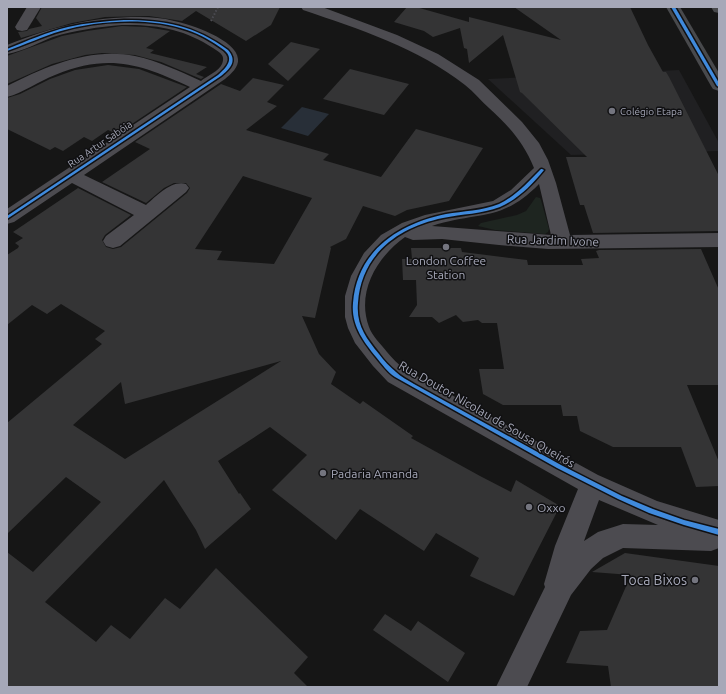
<svg xmlns="http://www.w3.org/2000/svg" width="726" height="694" font-family="Ubuntu,sans-serif">
<style>
.built{fill:#202022}
.green{fill:#1e2520}
.water{fill:#282f38}
.building{fill:#343435;fill-rule:evenodd}
.lines{fill:none;stroke-linecap:round;stroke-linejoin:round}
.path{stroke:#4c4c52;stroke-width:2;stroke-dasharray:1.5 2;stroke-linecap:butt}
.minor{fill:#4c4b50;fill-rule:evenodd}
.major{fill:#48494c;fill-rule:evenodd}
.cycleway-casing{stroke:#101012;stroke-width:3}
.cycleway{fill:#408adc;fill-rule:evenodd}
.poi-dot{fill:#74757f;stroke:#101012;stroke-width:1.5}
.labels{text-anchor:middle;dominant-baseline:central;stroke-width:3;stroke-linejoin:round;paint-order:stroke}
.far-poi-label{font-size:10px;fill:#a6a8b8;stroke:#101012;text-anchor:start}
.far-street-label{font-size:10px;fill:#a6a8b8;stroke:#101012}
.street-label{font-size:12px;fill:#a6a8b8;stroke:#101012}
.poi-label{font-size:12px;fill:#a6a8b8;stroke:#101012;text-anchor:start}
.near-poi-label{font-size:14px;fill:#a6a8b8;stroke:#101012;text-anchor:end}
</style>
<rect width="100%" height="100%" fill="#161616"/>
<polygon class="built" points="679,70 719,143 719,151 571,155 488,79"/>
<polygon class="green" points="536,197 540,198 541,200 549,229 548,232 545,234 495,230 478,226 481,223 517,215 526,211"/>
<polygon class="water" points="302,107 329,114 308,136 281,128"/>
<g class="building">
<polygon points="42,7 280,7 271,25 246,41 196,11 182,21 149,16 105,17 72,23 21,38 18,32 27,31 29,29 42,26 36,18"/>
<polygon points="407,7 416,7 469,22 469,17 561,40 514,7 630,7 648,45 663,72 666,72 669,77 719,176 719,231 593,233 584,205 580,205 566,157 587,157 522,93 520,92 503,35 469,63 467,49 464,48 460,28 433,37 424,31 394,22"/>
<polygon points="122,26 146,27 170,31 146,48 154,50 150,53 207,67 196,74 204,77 201,79 161,62 135,55 102,53 85,55 52,64 7,84 7,56 62,36 87,31"/>
<polygon points="291,42 320,49 288,81 268,64"/>
<polygon points="108,65 139,69 187,87 117,134 108,130 92,141 84,137 63,151 55,147 50,150 7,129 7,98 20,94 50,79 75,70"/>
<polygon points="350,69 409,84 384,115 323,99"/>
<path d="M253,78l31,7 -17,17 10,4 -31,24 83,24 -6,6 58,17 35,-48 67,19 -34,53 -42,9 -12,6 -32,-10 -17,33 -16,8 1,1 -16,70 -13,-2 17,38 17,18 -5,12 29,20 3,-3 50,35 -2,2 69,38 31,16 5,-12 44,26 -46,90 -44,-20 9,-18 -43,-25 -12,18 -64,-42 -24,31 -64,-50 35,-35 -37,-28 -52,34 21,33 1,-1 11,16 -46,40 -9,-19 -32,-50 -119,122 51,40 15,-17 19,14 35,-41 15,11 36,-41 92,89 -14,16 14,14h-301v-135l26,20 68,-70 -35,-25 -59,57v-111l95,-79 -7,-5 10,-8 -44,-27 -14,10 -15,-9 -25,20v-70l11,-7 1,-2 -4,-3 8,-5 -10,-6 65,-44 53,27 -26,20 -3,5 4,7 7,2 8,-2 66,-54 3,-5 -4,-5h-12l-10,5 -18,15 -44,-21 48,-33 -15,-7 86,-58 19,7zM243,176l69,22 -38,66 -57,-4 5,-9 -27,-2zM281,361l-156,98 -52,-34 48,-43 4,22z"/>
<polygon points="411,248 461,248 462,252 527,260 528,265 583,265 581,259 599,258 596,251 599,250 701,249 719,290 719,385 687,385 719,462 719,486 696,487 681,447 613,447 580,431 577,416 563,416 561,405 503,405 483,394 479,369 504,369 497,323 482,323 478,320 463,322 456,315 439,323 432,317 409,317 417,305 416,280 403,280 402,259 412,259"/>
<polygon points="625,553 719,566 719,687 611,687 608,666 566,663 580,631 607,630 631,575 592,572"/>
<polygon points="385,614 411,631 418,621 465,653 448,682 373,630"/>
</g>
<g class="lines">
<polyline class="path" points="211,21 218,7"/>
<g class="minor">
<polygon points="27,7 41,7 27,30 22,31 17,30 15,27"/>
<path d="M301,7h21l75,28 41,19 41,26 43,42 17,21 9,17 8,23 14,52 149,-2v14l-171,2 -49,-4 -57,-6 -29,1 -8,-3c-28,20 -49,55 -36,90 3,9 12,17 18,25 5,6 11,12 17,17l194,106 59,26 62,19v28l-8,3 -88,-3 -20,10 -12,11 -20,26 -44,92h-31l49,-100 -1,-3 11,-38 23,-57 -190,-107 -15,-16 -18,-23 -7,-15 -3,-11v-21l6,-20 13,-23 17,-18 21,-12 23,-8 68,-14 18,-11 23,-22c-10,-25 -25,-42 -45,-60 -8,-7 -15,-16 -24,-23 -47,-37 -106,-56 -162,-75zM539,184l12,51 -119,-9c45,-15 69,-3 107,-42zM599,500l59,25 -35,-1 -25,8 -14,9z"/>
<path d="M140,17c12,0 23,1 34,4 16,3 63,19 64,38 1,8 -7,15 -13,20l-141,96 62,30c11,-9 25,-25 40,-21l3,4 -3,4 -66,54 -7,2 -7,-2 -3,-5 3,-5 28,-21 -62,-32 -58,39 -7,2v-15l183,-122c-50,-23 -81,-34 -135,-12 -16,6 -32,18 -48,22v-11c39,-20 84,-39 128,-30 23,5 44,15 66,25 6,-5 18,-10 21,-17 4,-9 -3,-12 -9,-16 -28,-19 -58,-24 -91,-23 -23,2 -47,5 -69,12 -15,6 -30,14 -46,17v-9c45,-18 84,-28 133,-28z"/>
</g>
<g class="major">
<polygon points="666,7 680,7 719,73 719,91 713,89 711,86"/>
<polygon points="711,7 719,7 719,13 714,12"/>
</g>
<g class="cycleway-casing">
<g id="cycleway">
<polygon points="671,7 675,7 719,83 719,87 717,86"/>
<path d="M124,20c41,0 70,5 104,30 10,11 2,19 -7,26l-214,143v-3l211,-141c8,-7 17,-16 6,-25 -11,-8 -24,-16 -37,-20 -36,-13 -89,-10 -126,1 -18,5 -36,14 -54,20v-2c20,-8 40,-17 61,-22 18,-4 37,-6 56,-7z"/>
<path d="M541,169h1l2,1c-12,15 -26,29 -44,37 -18,7 -38,7 -57,11 -44,9 -82,36 -85,85 -2,22 8,35 21,51 5,7 11,13 17,18 5,5 12,8 18,12l147,81 61,31 31,13 31,11 35,9v6l-35,-10 -35,-12 -31,-14 -61,-31 -162,-91c-8,-5 -13,-13 -19,-20 -13,-16 -25,-32 -23,-54 4,-52 45,-79 93,-89 17,-3 36,-3 53,-10 17,-8 29,-22 42,-35z"/>
</g>
</g>
<use href="#cycleway" class="cycleway"/>
</g>
<g class="poi-dot">
<circle cx="612" cy="111" r="4"/>
<circle cx="446" cy="247" r="4"/>
<circle cx="323" cy="473" r="4"/>
<circle cx="529" cy="507" r="4"/>
<circle cx="695" cy="580" r="4"/>
</g>
<g class="labels">
<g class="far-poi-label">
<text x="620" y="111">Colégio Etapa</text>
</g>
<g class="far-street-label">
<text transform="translate(100 144) rotate(-34)">Rua Artur Sabóia</text>
</g>
<g class="street-label">
<text transform="translate(553 240) rotate(2)">Rua Jardim Ivone</text>
<text transform="translate(487 414) rotate(30)">Rua Doutor Nicolau de Sousa Queirós</text>
</g>
<g class="poi-label">
<text x="446" y="260" text-anchor="middle">London Coffee<tspan x="446" dy="14">Station</tspan></text>
<text x="331" y="473">Padaria Amanda</text>
<text x="537" y="507">Oxxo</text>
</g>
<g class="near-poi-label">
<text x="687" y="580">Toca Bixos</text>
</g>
</g>
<rect width="726" height="694" fill="none" stroke="#a6a8b8" stroke-width="16"/>
</svg>
